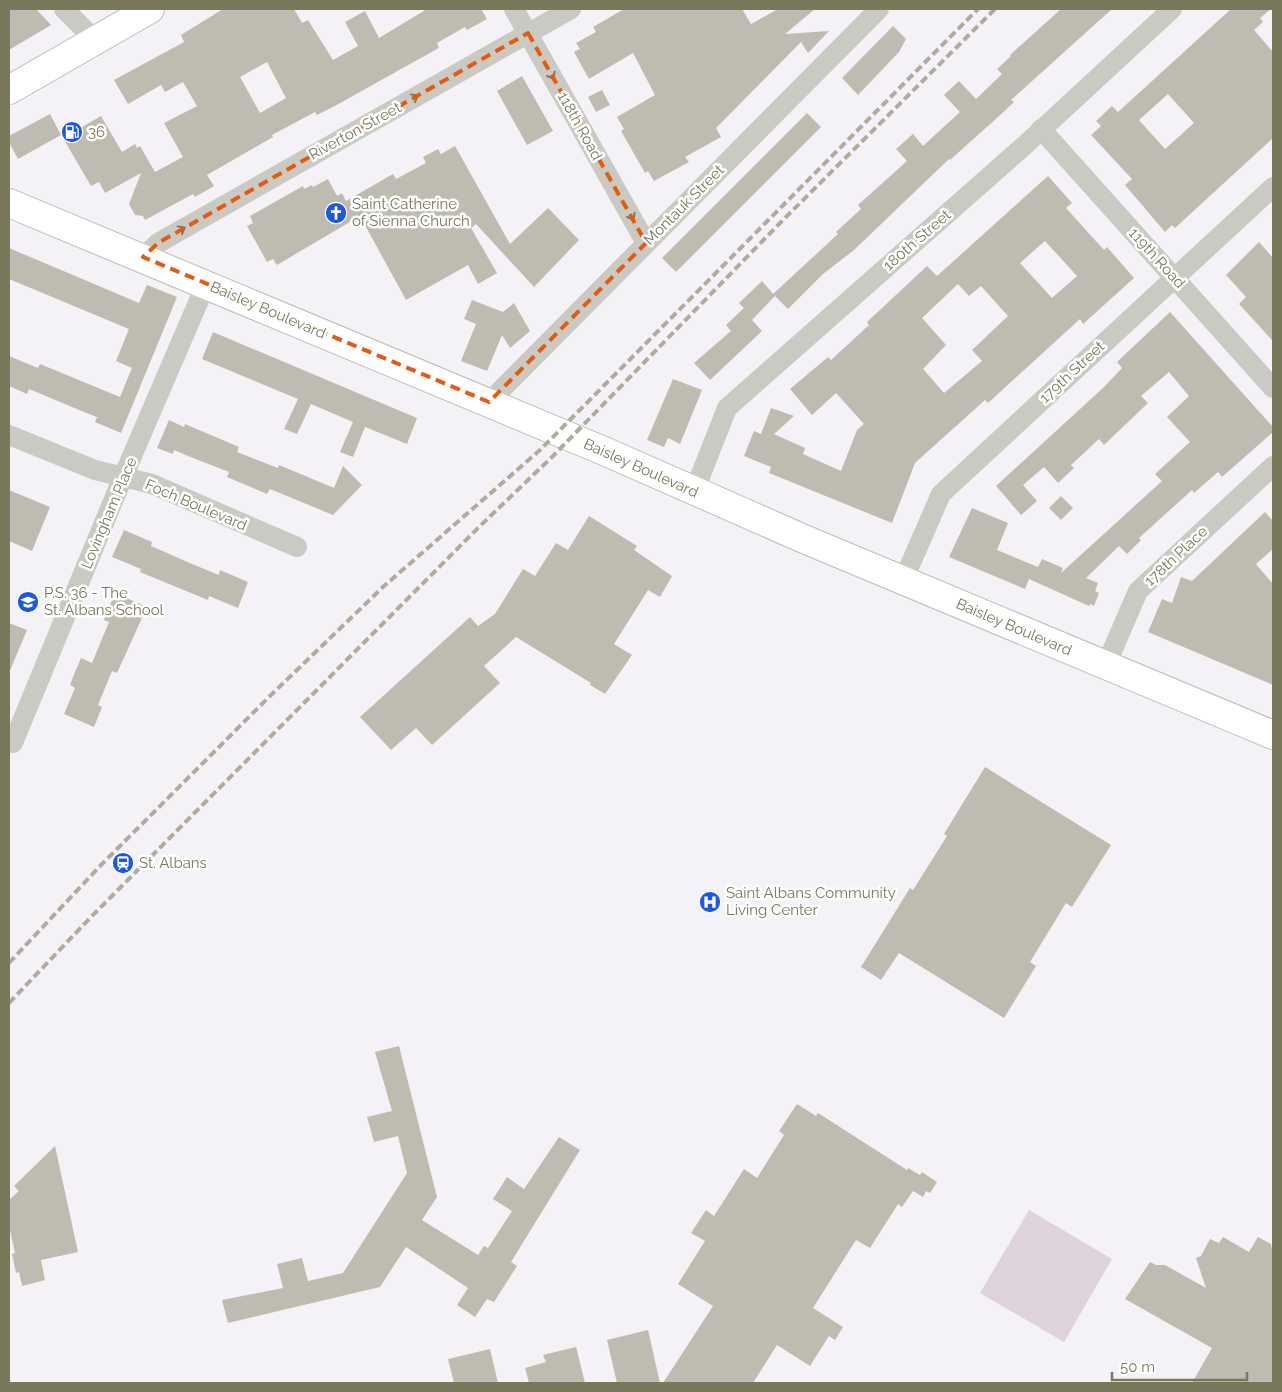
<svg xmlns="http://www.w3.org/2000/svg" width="1282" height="1392" font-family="Raleway,sans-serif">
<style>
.green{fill:#ded3dd}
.building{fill:#bebcb0;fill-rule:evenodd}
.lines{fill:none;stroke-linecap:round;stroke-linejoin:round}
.secondary-casing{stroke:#bdbdb3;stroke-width:30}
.street{stroke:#cacac3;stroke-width:20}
.secondary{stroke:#fff;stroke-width:28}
.rail{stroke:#adac9f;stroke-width:4;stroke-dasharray:8 4;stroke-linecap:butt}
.oneway{stroke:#79785b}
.marked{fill:none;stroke:#e8590c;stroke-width:4;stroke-dasharray:10 6;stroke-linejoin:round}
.labels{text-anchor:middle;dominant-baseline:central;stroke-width:5;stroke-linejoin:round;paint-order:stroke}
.street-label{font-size:15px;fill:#79785b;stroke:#fff}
.poi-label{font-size:15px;fill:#79785b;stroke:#fff;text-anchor:start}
</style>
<rect width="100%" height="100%" fill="#f4f2f6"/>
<polygon class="green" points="1029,1210 1112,1259 1064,1342 980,1293"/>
<g class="building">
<polygon points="9,9 36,9 51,25 9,50"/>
<path d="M223,9h71l8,14 6,-3 25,40 25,-14 -13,-24 20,-11 14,27 48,-29h54l6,10 -20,11 -2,-3 -28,16 2,4 -2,2 -104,58 -16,8 -2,-3 -43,23 1,2 -66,38 7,11 -19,11 -2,-3 -48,26 -2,-4 -8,-1 -6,-11 12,-31 -36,20 -6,-11 -8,4 -28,-48 38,-22 21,36 13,-8 2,4 3,-2 15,26 28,-15 -19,-34 33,-17 -14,-24 -18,10 -4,-7 -33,19 -14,-24 70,-38 -3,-7zM267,62l19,36 -26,15 -20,-36z"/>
<polygon points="624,9 742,9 751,24 778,9 815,9 785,34 829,31 808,53 801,42 716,128 721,137 685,157 689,162 654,181 648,171 645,173 621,131 624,129 617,117 655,95 633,53 589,79 574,52 580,49 576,43 596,32 593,27"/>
<polygon points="1061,9 1112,9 1011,100 1014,102 998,117 950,160 949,159 854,250 823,274 788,309 773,294 838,234 836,232 861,209 858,205 907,161 896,149 913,134 923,146 960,112 944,95 959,81 976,99 1002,74 997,69 1011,56 1010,55"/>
<path d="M1231,9h40l-11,9 3,4 -9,8 19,22v86l-98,90 -3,-3 -7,7 -40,-47 7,-6 -41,-44 10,-9 -5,-5 16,-15 6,6zM1168,94l26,29 -29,26 -26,-29z"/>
<polygon points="893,26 906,39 899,52 858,95 842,78"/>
<polygon points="522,76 553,131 527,145 497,91"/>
<polygon points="602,90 610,105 596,112 588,97"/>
<polygon points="807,113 821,127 676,272 662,258"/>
<polygon points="50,114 61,135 18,159 9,142 9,136"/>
<polygon points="455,146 510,244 548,208 579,240 534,287 476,224 471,228 497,273 478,284 468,265 406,300 360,216 277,265 273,259 267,262 247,226 253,223 250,216 303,186 304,189 312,185 313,187 328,179 337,196 342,193 346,201 393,174 396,179 426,163 423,157 438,149 441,154"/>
<path d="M1048,176l24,27 -6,5 38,42 3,-3 27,31 -51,46 -3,-5 -92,84 -3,-3 -70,63 -23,60 -123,-50 2,-6 -27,-11 10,-25 7,3 10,-26 23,8 -20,18 31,14 -2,6 38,17 16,-41 7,-6 -28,-31 -24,22 -22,-26 38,-32 3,3 38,-35 -2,-3 60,-56 10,10zM1045,241l32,35 -25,22 -32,-35zM958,284l11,12 12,-10 27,30 -36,34 10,11 -38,32 -21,-24 23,-24 -24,-27z"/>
<polygon points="1259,242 1273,258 1273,341 1239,304 1246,297 1226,275"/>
<polygon points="9,248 139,303 147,285 177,297 121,433 95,422 97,417 84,412 29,389 27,394 9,386 9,356 38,368 40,364 120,397 132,368 116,361 129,329 9,279"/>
<polygon points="762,281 775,296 752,320 762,331 710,380 694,363 731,331 726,325 744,308 739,303"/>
<polygon points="472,300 503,312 514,303 530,331 510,348 502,335 487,371 461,361 476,324 464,319"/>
<polygon points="1170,312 1273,427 1273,432 1222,477 1218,472 1194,493 1192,490 1139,538 1141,540 1127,554 1119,546 1086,578 1098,583 1095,591 1099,593 1094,606 1090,604 1089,606 1029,579 1025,589 949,557 972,508 1008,523 997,550 1038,567 1042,559 1063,568 1061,573 1162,481 1155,474 1190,442 1167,417 1189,396 1169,372 1141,396 1148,403 1104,445 1099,439 1071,465 1074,468 1058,483 1044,467 1023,485 1037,501 1021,515 996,486 1104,387 1122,368 1117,362"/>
<polygon points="213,332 417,418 407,444 365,427 353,457 340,452 353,422 311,404 297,434 284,429 298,399 202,359"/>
<polygon points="673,379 702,390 680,444 668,438 664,447 647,440"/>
<polygon points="169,420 184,427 185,424 225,441 239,447 237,452 265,463 278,468 279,465 334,488 343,466 362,485 333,515 270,489 267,494 227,477 229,472 188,456 174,450 173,454 157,448"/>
<polygon points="9,490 50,507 32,551 9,541"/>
<polygon points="1061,496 1073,508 1061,520 1049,508"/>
<polygon points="1265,512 1273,521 1273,549 1256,564 1273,584 1273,685 1148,632 1162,599 1172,603 1181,577 1192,581"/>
<polygon points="589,516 637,546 634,550 672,576 660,597 648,590 614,644 632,655 605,694 590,685 591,683 516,637 484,666 500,683 432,745 416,728 391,750 360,717 470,617 478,626 495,614 523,569 535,576 556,543 568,550"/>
<polygon points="124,530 152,542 151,546 192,564 219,575 220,570 248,582 238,608 209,596 208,600 140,572 141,569 112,557"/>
<polygon points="115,593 147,607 117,673 112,671 98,705 102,707 94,727 64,714 75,688 70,685 75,672 81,658 92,663 109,622 104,620"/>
<polygon points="9,623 27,630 9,673"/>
<polygon points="985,767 1111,845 1072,907 1066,903 1030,962 1036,966 1004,1018 899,953 881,980 861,967 910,888 913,890 947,836 944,834"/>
<polygon points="399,1046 437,1197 422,1220 478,1255 484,1246 488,1248 512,1211 493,1199 507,1177 524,1189 559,1137 580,1150 511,1262 517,1266 494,1302 487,1299 475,1317 457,1305 468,1288 406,1247 380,1287 228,1323 222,1300 283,1288 277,1264 302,1258 308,1281 343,1273 407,1173 398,1136 374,1142 367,1117 392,1111 375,1052"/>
<polygon points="797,1104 816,1116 818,1113 907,1170 908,1168 920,1175 922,1172 937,1182 930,1193 926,1191 923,1197 913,1191 902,1207 898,1204 870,1248 856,1240 813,1308 843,1327 835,1340 829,1336 810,1366 777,1345 753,1383 663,1383 713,1306 678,1284 705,1241 691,1233 706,1210 714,1216 744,1169 757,1178 784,1135 779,1131"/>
<polygon points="55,1146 78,1252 41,1260 45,1280 22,1286 19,1272 16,1273 12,1254 15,1253 9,1226 9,1200 19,1191 14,1186"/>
<polygon points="1223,1237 1249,1252 1258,1237 1271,1244 1273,1255 1273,1383 1192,1383 1212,1348 1125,1299 1150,1262 1156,1265 1165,1265 1206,1288 1196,1258 1201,1256 1210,1239 1219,1243"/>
<polygon points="648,1330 660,1383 617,1383 607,1340"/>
<polygon points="576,1347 585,1383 529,1383 525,1368 546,1362 543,1355"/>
<polygon points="490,1349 498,1383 454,1383 448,1359"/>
</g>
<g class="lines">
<g class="secondary-casing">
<g id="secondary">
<polyline points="9,90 150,9"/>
<polyline points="9,203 604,451 804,539 1273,735"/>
</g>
</g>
<g class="street">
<polyline points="64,9 95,40"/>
<polyline points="514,9 646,243"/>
<polyline points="1041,129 1273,388"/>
<polyline points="143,257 158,243 571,9"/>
<polyline points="489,402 879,9"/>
<polyline points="9,435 95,470 152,484 297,547"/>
<polyline points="694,492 727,408 1025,145 1172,9"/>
<polyline points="903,581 941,494 1273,187"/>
<polyline points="1106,665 1138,591 1273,466"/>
<polyline points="13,743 123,477 206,284"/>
</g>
<use href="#secondary" class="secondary"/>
<g class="rail">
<polyline points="9,963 101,865 270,696 383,587 540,450 978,9"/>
<polyline points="9,1003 91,917 479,527 553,456 782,221 995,9"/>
</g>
</g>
<defs><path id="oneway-chevron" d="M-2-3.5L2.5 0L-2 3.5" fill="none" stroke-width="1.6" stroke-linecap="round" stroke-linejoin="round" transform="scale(1.25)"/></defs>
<g class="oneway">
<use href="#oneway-chevron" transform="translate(552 76) rotate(61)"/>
<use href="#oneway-chevron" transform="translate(415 97) rotate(-29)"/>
<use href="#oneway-chevron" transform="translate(632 217) rotate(61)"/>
<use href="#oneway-chevron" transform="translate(182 229) rotate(-29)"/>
</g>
<path class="marked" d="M528,33l118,210 -157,159 -346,-145 15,-14z"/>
<defs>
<g id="fuel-disc" transform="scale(1.125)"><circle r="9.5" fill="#1b56ed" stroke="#fff"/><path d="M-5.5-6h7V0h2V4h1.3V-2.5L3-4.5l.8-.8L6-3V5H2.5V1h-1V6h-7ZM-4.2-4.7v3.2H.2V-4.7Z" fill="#fff"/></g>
<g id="church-disc" transform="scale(1.125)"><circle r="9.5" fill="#1b56ed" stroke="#fff"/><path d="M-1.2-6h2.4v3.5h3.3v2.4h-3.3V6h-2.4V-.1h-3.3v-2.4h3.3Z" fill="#fff"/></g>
<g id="school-disc" transform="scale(1.125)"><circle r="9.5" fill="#1b56ed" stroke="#fff"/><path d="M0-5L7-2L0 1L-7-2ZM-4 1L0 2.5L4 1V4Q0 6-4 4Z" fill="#fff"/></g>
<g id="station-disc" transform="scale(1.125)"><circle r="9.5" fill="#1b56ed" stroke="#fff"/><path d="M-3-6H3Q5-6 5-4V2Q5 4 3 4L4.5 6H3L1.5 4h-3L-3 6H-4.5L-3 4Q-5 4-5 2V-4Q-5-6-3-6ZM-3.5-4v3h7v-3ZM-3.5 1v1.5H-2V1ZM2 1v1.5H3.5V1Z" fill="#fff"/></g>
<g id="hospital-disc" transform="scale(1.125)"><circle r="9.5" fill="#1b56ed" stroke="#fff"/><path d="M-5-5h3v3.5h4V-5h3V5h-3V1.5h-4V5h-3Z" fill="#fff"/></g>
</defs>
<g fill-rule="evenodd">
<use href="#fuel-disc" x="72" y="132"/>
<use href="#church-disc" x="336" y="213"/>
<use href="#school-disc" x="28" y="602"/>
<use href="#station-disc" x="123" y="863"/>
<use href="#hospital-disc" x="710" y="902"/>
</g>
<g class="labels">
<g class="street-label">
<text transform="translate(580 126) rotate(61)">118th Road</text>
<text transform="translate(355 131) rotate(-29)">Riverton Street</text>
<text transform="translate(684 205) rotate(-45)">Montauk Street</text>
<text transform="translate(917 240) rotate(-41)">180th Street</text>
<text transform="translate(1157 258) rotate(48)">119th Road</text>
<text transform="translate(268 310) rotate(23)">Baisley Boulevard</text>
<text transform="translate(1072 372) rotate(-43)">179th Street</text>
<text transform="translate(641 468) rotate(24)">Baisley Boulevard</text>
<text transform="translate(196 505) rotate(23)">Foch Boulevard</text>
<text transform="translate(109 513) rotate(-67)">Lovingham Place</text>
<text transform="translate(1176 556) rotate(-43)">178th Place</text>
<text transform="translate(1014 627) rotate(23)">Baisley Boulevard</text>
</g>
<g class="poi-label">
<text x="88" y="132">36</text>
<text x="352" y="204">Saint Catherine<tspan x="352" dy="17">of Sienna Church</tspan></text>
<text x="44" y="593">P.S. 36 - The<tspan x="44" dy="17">St. Albans School</tspan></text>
<text x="139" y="863">St. Albans</text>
<text x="726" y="893">Saint Albans Community<tspan x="726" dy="17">Living Center</tspan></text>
</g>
</g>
<rect width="1282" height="1392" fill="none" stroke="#79785b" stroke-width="20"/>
<path d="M1112 1372v8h135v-8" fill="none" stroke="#79785b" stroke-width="2.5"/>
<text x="1120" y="1372" font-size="15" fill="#79785b" stroke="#ffffff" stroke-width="4" paint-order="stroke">50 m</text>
</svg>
